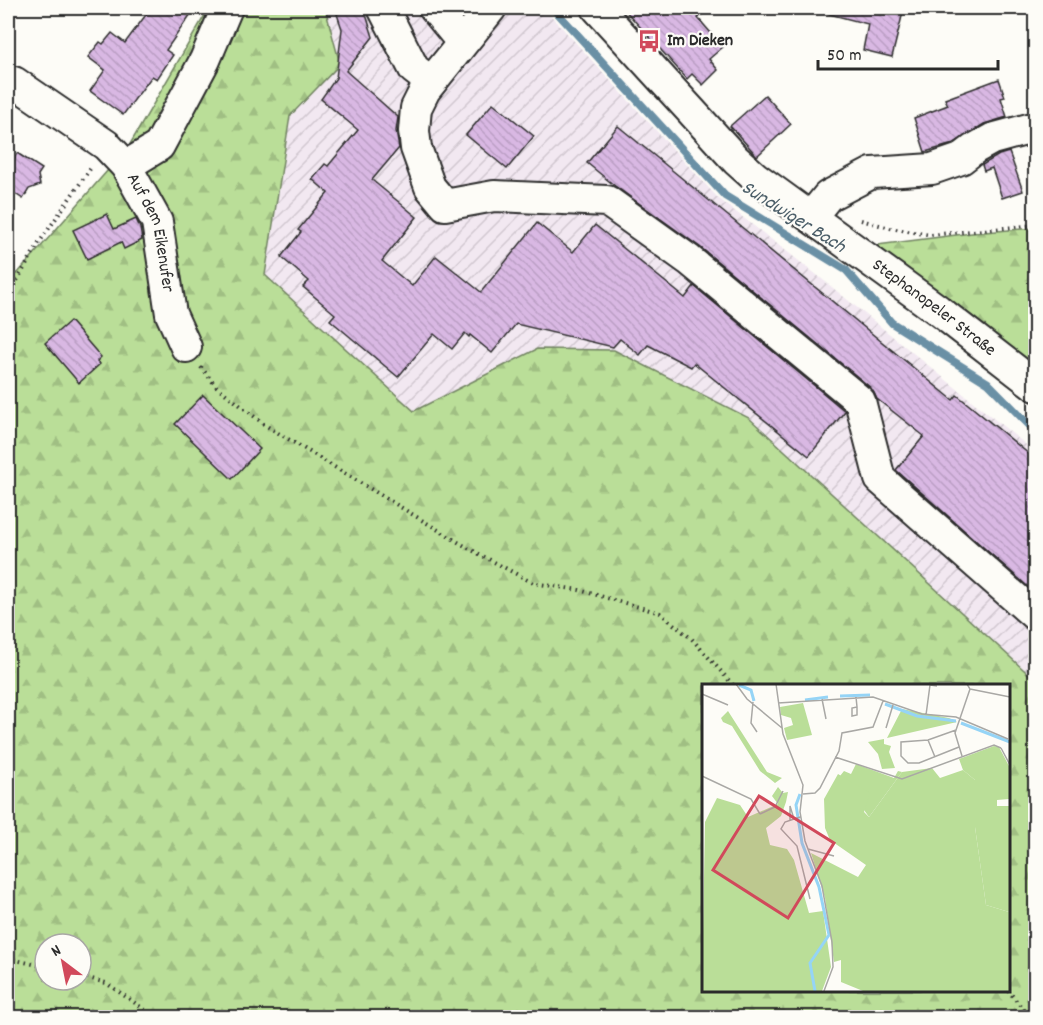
<svg xmlns="http://www.w3.org/2000/svg" width="1043" height="1025" font-family="Dekko,sans-serif">
<style>
.industrial{fill:url(#industrial-furrows)}
.forest{fill:url(#forest-firs);stroke:#728462;stroke-width:1.5;fill-rule:evenodd}
.lines{fill:none;stroke-linecap:round;stroke-linejoin:round}
.stream{stroke:#6b90a5;stroke-width:8}
.building{fill:url(#building-back-hatch);stroke:#2b2b2b;stroke-width:1.5}
.minor-casing{stroke:#2b2b2b;stroke-width:34}
.path{stroke:#2b2b2b;stroke-width:4;stroke-dasharray:1.5 4.5;stroke-linecap:butt}
.minor{stroke:#fdfcf7;stroke-width:30}
.labels{text-anchor:middle;dominant-baseline:central;stroke-width:4.5;stroke-linejoin:round;paint-order:stroke}
.poi-label{font-size:18px;font-weight:bold;fill:#2b2b2b;stroke:#fdfcf7;text-anchor:start}
.street-label{font-size:18px;fill:#2b2b2b;stroke:#fdfcf7}
.water-label{font-size:20px;font-style:italic;fill:#4b5e68;stroke:#fdfcf7}
.inset-river{fill:none;stroke:#95d4f6;stroke-width:3}
.inset-road{fill:none;stroke:#a9a8a5;stroke-width:1.5}
.view{fill:#d1495b;fill-opacity:0.15;stroke:#d1495b;stroke-width:3}
.inset-edge{fill:none;stroke:#2b2b2b;stroke-width:3}
</style>
<defs>
<pattern id="industrial-furrows" width="10" height="10" patternUnits="userSpaceOnUse" patternTransform="scale(1.5)"><rect width="10" height="10" fill="#f2e8f1"/><path d="M-1 1l2-2M0 10L10 0M9 11l2-2" fill="none" stroke="#d0c7cf"/></pattern>
<pattern id="forest-firs" width="22" height="20" patternUnits="userSpaceOnUse" patternTransform="scale(1.5)"><rect width="22" height="20" fill="#bade98"/><path d="M5 1l3.5 6h-7zM16 11l3.5 6h-7z" fill="#a0bf83"/></pattern>
<pattern id="building-back-hatch" width="6" height="6" patternUnits="userSpaceOnUse" patternTransform="scale(1.5)"><rect width="6" height="6" fill="#d9b8e3"/><path d="M-1 5l2 2M0 0l6 6M5-1l2 2" fill="none" stroke="#ba9ec3"/></pattern>
</defs>
<rect width="100%" height="100%" fill="#fdfcf7"/>
<filter id="ink" filterUnits="userSpaceOnUse"><feTurbulence type="fractalNoise" baseFrequency=".0167" numOctaves="2"/><feDisplacementMap in="SourceGraphic" scale="12" xChannelSelector="R" yChannelSelector="G"/><feConvolveMatrix kernelMatrix="1 2 1 2 8 2 1 2 1" color-interpolation-filters="sRGB"/></filter>
<g filter="url(#ink)">
<polygon class="industrial" points="325,8 544,8 718,198 817,275 1035,452 1035,680 749,418 614,350 537,349 414,411 265,275 290,116 340,64"/>
<g class="forest">
<path d="M209,8h116l15,56 -50,52 -25,159 149,136 123,-62 77,1 135,68 286,262v337l-1027,1v-748l9,4 112,-128zM704,686h304v304h-304zM45,944h36v36h-36z"/>
<polygon points="1035,228 1035,370 869,246 972,233"/>
</g>
<g class="lines">
<polyline class="stream" points="553,8 725,196 846,270 892,323 988,383 1036,432"/>
</g>
<g class="building">
<polygon points="151,8 195,8 166,50 173,55 157,79 152,76 123,115 90,91 105,70 88,57 100,42 103,44 112,33 125,43"/>
<polygon points="335,8 364,8 373,37 346,71 398,117 396,131 399,148 372,180 417,217 382,261 412,286 436,256 481,292 537,223 573,252 595,225 685,298 694,286 845,411 809,456 694,363 691,367 648,345 640,355 620,339 613,347 516,324 492,353 470,335 469,337 465,333 452,349 434,334 398,377 330,320 335,314 303,287 309,281 281,257 301,232 298,230 328,193 312,179 325,164 328,166 358,130 321,99 336,78 342,29"/>
<polygon points="623,8 709,8 698,18 723,47 709,59 718,70 703,85 692,74 687,79"/>
<polygon points="829,8 887,8 903,12 892,57 863,50 868,24 829,14"/>
<polygon points="999,79 1005,97 1001,98 1007,117 984,124 953,144 925,152 914,118 948,105 945,99"/>
<polygon points="765,95 791,124 757,156 730,126"/>
<polygon points="493,103 534,136 507,169 466,135"/>
<polygon points="618,126 953,400 957,395 1035,459 1035,593 896,470 924,436 877,399 871,388 700,247 615,186 587,163"/>
<polygon points="1009,152 1023,191 1002,198 992,168 984,171 982,165 999,155"/>
<polygon points="17,153 42,169 38,175 40,185 29,189 23,199 8,189 8,157 13,161"/>
<polygon points="107,214 114,229 136,219 140,228 142,240 124,249 121,242 87,259 73,230"/>
<polygon points="70,321 101,357 97,361 100,364 79,383 45,343"/>
<polygon points="203,395 260,449 232,479 175,424"/>
</g>
<g class="lines">
<g class="minor-casing">
<g id="minor">
<polyline points="383,8 414,69 431,82"/>
<polyline points="434,8 462,42"/>
<polyline points="491,8 425,90 416,108 414,131 416,148 430,187 445,205 494,196 607,201 689,260 860,401 880,479 1036,616"/>
<path id="s1" d="M597,8l139,152 19,17 183,133 98,76"/>
<path id="s2" d="M8,81l6,1 92,63 20,21 31,56 14,92 15,33"/>
<polyline points="126,166 159,146 205,60 227,8"/>
<polyline points="811,217 828,196 872,173 932,169 961,159 974,149 992,139 1036,127"/>
</g>
</g>
<g class="path">
<polyline points="861,220 890,228 930,235 1036,225"/>
<polyline points="8,296 39,243 92,166"/>
<polyline points="201,367 216,386 265,425 468,548 533,583 579,590 660,613 692,639 734,686"/>
<polyline points="8,958 45,967"/>
<polyline points="81,976 106,983 148,1012 153,1018"/>
<polyline points="1008,990 1030,1018"/>
</g>
<use href="#minor" class="minor"/>
</g>
</g>
<defs>
<g id="bus-bare" transform="scale(1.8)"><path d="M-5-6H5V4H4V6H2V4H-2V6H-4V4H-5ZM-3.5-4V0h7V-4ZM-3.5 1.2v1.5H-2V1.2ZM2 1.2v1.5H3.5V1.2Z" fill="#d1495b" stroke="#fdfcf7" stroke-width="2.5" paint-order="stroke"/></g>
</defs>
<g fill-rule="evenodd">
<use href="#bus-bare" x="649" y="41"/>
</g>
<g class="labels">
<g class="poi-label">
<text x="667" y="41">Im Dieken</text>
</g>
<g class="street-label">
<text stroke="none"><textPath href="#s2" startOffset="219">Auf dem Eikenufer</textPath></text>
<text stroke="none"><textPath href="#s1" startOffset="453">Stephanopeler Straße</textPath></text>
</g>
<g class="water-label">
<text transform="translate(793 218) rotate(32)">Sundwiger Bach</text>
</g>
</g>
<g transform="translate(702 684)">
<rect width="308" height="308" fill="#fdfcf7"/>
<path d="M101,19l9,32 -25,5 -3,-12 9,-3 -2,-7 -10,-3 -1,-8zM182,55v5l7,2 -2,6 6,16 -13,1 -4,-15 -10,-12zM292,62l5,1 10,19v33l-12,1v6h12v106l-23,-7 -11,-78v-47l-12,-10 -4,-11zM154,80l38,14 4,-7 4,1 -33,45 -29,-41 4,-5 7,3z" fill="#bade98"/>
<path d="M200,25l47,9 8,4 -70,16zM26,27l39,61 15,6 -7,5 -15,-12 -28,-45 -9,-4 -2,-4zM230,84l8,10 23,-8 12,10v47l11,78 23,7v79h-146l-22,-9v-22l-7,2 -9,-64 -14,-45 47,24 8,-12 -36,-25 -5,-12 -1,-29 14,-25 32,19 -6,19 5,5 33,-45zM76,103l5,6 5,-1 -2,10 -5,14 -15,12 4,17 17,4 7,11 15,53 14,-2 8,56 -9,24h-120l3,-169 12,-24 23,7 8,12 30,-13 -6,-8z" fill="#bade98"/>
<path class="inset-river" d="M37,1l12,5 3,11M138,12l30,-1M103,16l23,-3M183,20l32,12 39,5M259,39l49,19M98,110l-4,11 6,38 17,44 10,48 -19,28 5,28"/>
<path class="inset-road" d="M34,0l11,15 35,29M74,0l7,50 20,51 -3,27 5,29 17,45 10,56 1,25 -9,24M268,5l40,8M0,10l26,11M154,13l1,10v8l-5,1v-8l5,-1M120,15l4,20M51,18l-2,21 6,9M76,19l95,-6 49,17 34,3 52,22M224,31l4,-30 7,1M184,44l7,-23M254,46l-28,10 -27,2v14l7,7h11l40,-16M226,56l7,17M299,64l9,17M260,72l-7,-23 15,-44 -3,-5M133,73l67,22 92,-34 7,3M0,92l49,23 9,15M101,110l12,-1 5,-5 19,-37 3,-18 31,-6 10,-26M58,130l15,-7 8,-16M98,133l-15,5 -4,7 16,17 13,53M88,136v-14l4,13M106,165l26,7"/>
<path class="view" d="M57,112l75,47 -46,75 -75,-48z"/>
<rect width="308" height="308" class="inset-edge"/>
</g>
<rect width="1043" height="1025" fill="none" stroke="#fdfcf7" stroke-width="30"/>
<rect x="15" y="15" width="1013" height="995" fill="none" stroke="#2b2b2b" stroke-width="2" filter="url(#ink)"/>
<g transform="translate(63 962) rotate(328)"><circle r="28" fill="#fdfcf7" stroke="#a9a8a5" stroke-width="1.5"/>
<path d="M0-4.5L10 22L0 15L-10 22Z" fill="#d1495b"/>
<text y="-9" font-size="16" font-weight="bold" text-anchor="middle" fill="#2b2b2b">N</text>
</g>
<path d="M818 60v9h180v-9" fill="none" stroke="#2b2b2b" stroke-width="3"/>
<text x="827" y="60" font-size="18" fill="#2b2b2b" stroke="#fdfcf7" stroke-width="4.5" paint-order="stroke">50 m</text>
</svg>
